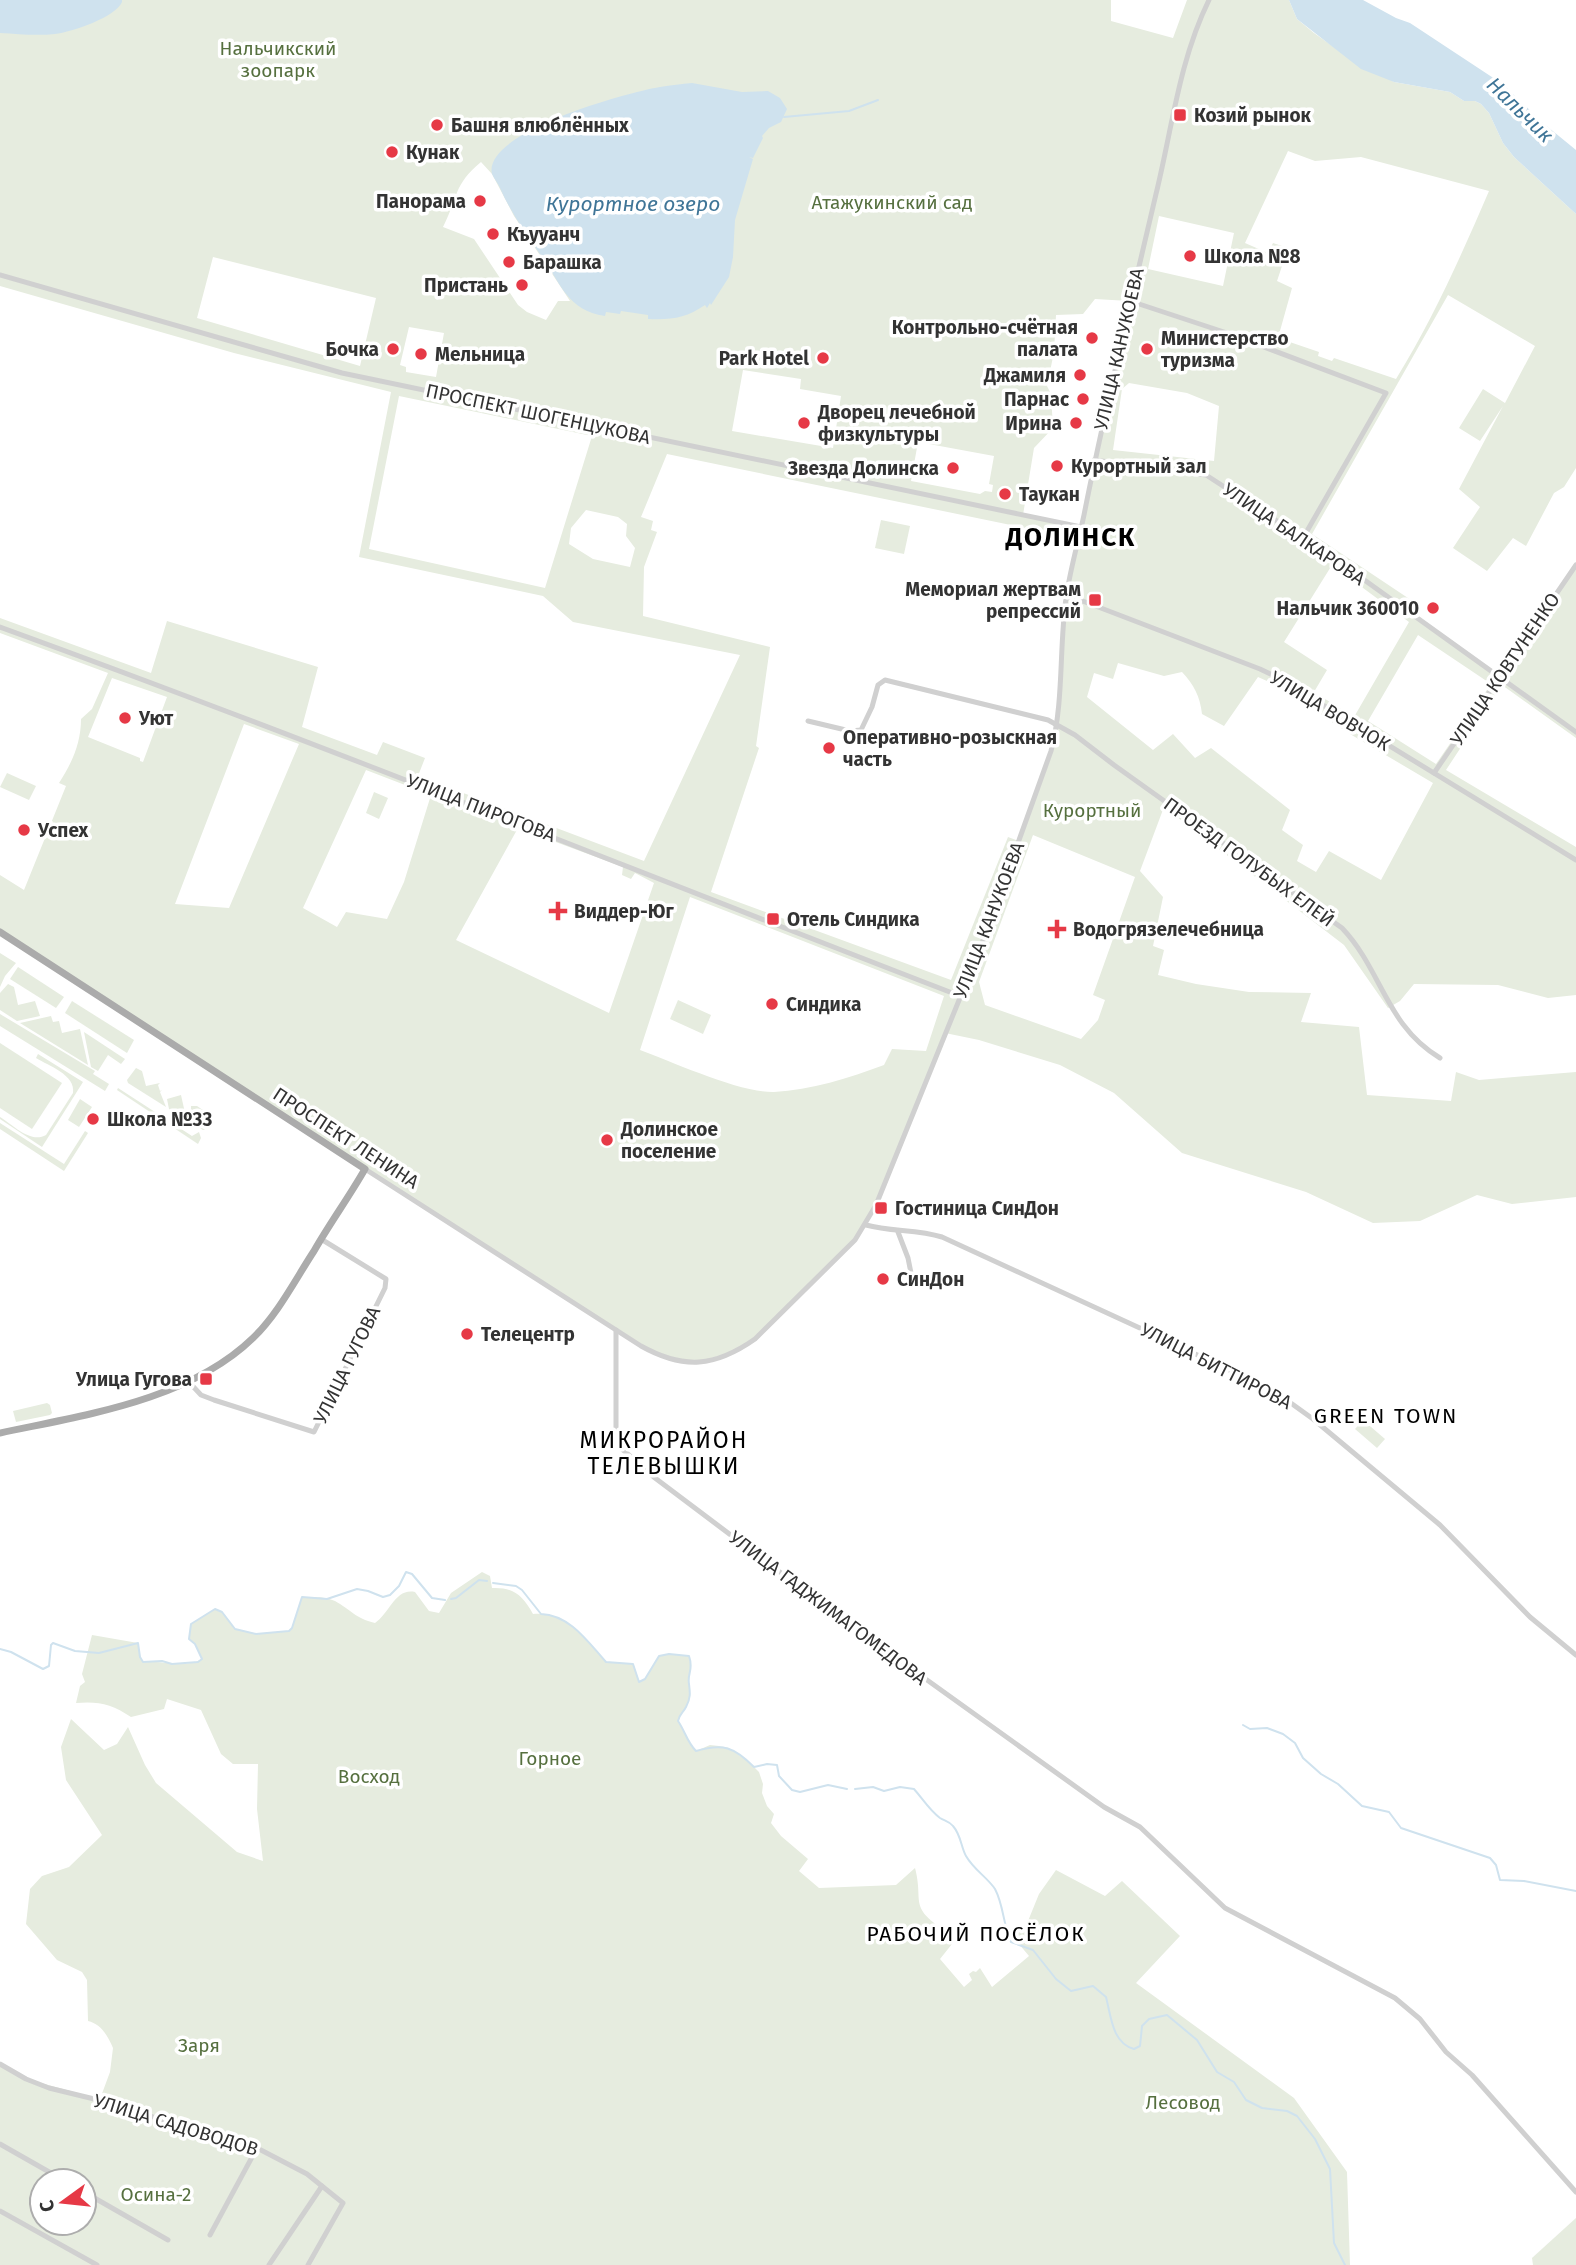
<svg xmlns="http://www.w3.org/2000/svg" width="1576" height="2265" font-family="'Fira Sans',sans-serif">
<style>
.green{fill:#e6ecdf;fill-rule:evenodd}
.water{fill:#cfe2ee}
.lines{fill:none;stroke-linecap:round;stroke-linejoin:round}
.stream{stroke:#cfe2ee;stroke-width:2}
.minor{stroke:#d0d0d0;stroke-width:5}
.major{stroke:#ababab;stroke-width:7}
.poi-dot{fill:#e63946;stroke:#fff;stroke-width:2.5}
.labels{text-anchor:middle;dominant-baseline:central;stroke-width:7;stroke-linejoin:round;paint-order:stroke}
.park-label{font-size:19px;fill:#56703f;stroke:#fff}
.poi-label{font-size:19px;font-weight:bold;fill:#333;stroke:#fff;text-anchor:start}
.street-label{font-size:19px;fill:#333;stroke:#fff}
.water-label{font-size:21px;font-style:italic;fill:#3f7597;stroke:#fff}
.neighbourhood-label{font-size:21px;letter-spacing:2px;fill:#000;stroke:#fff}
.quarter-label{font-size:23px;letter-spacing:2px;fill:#000;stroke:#fff}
.district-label{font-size:26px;font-weight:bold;letter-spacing:2px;fill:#000;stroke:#fff}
</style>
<rect width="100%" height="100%" fill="#fff"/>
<g class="green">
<path d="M0,0h1111v21l62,17 14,-38h102l8,19 17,14 24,17 56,32 56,10 14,9h11l6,3 8,9 14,30 11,14 62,57v254l-12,19 -10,6 -28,53 -13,-8 -26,33 -34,-23 27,-41 -21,-18 44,-83 -23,35 -21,-13 24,-39 22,14 30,-57 -87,-51 -136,239 105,70v16l83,58 76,-113v173l-74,-53 -56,85 130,77v148l-28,3 -50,-13 -84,-1 -14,17 -12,7 -44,-63 -180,-138 -24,64 23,26 -10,49 11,4 -6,25 38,9 53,8 62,1 -10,29 58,5 8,68 84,6 5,-29 23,8 97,-8v125l-64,7 -35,-9 -57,26 -47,2 -67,-31 -124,-39 -68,-60 -54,-28 -81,-25 -34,-7 -44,111 -40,89 -106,106 -17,12 -45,12 -38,-9 -655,-422v-57l24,15 42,-104 -7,-3c13,-20 22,-40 22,-64l11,-10 16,-36 -108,-40v-15l151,55 16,-52 151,46 -16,60 75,28 6,-13 42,16 -7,18 226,85 96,-206 -167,-33 -30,-26 -184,-39 32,-165 -157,-39 -234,-67zM1288,151l27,10 46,-4 128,34c-28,65 -56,128 -93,188l-62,-21 -2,3 -14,-5 1,-4 -41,-14 14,-50 -15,-7 11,-33 -15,-5 -5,10 -23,-10zM481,162l11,12 22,42 56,85h-12l-12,19 -19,-8 -9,-7 -44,-66 -31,-12c15,-29 10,-42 38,-65zM1159,216l75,17 -11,53 -75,-17zM213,257l163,41 -16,68 -163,-48zM1095,299l34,2 -48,226 -58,-12 11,-67 19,-20 -2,-34 -4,-8 7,-34 2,-37 27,-1zM409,327l35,6 -8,44 -30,-5v-5l-6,-2zM743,370l58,9 -1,10 41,7 -8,52 -101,-17zM1129,383l58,10 32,13 -5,55 -101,-11 9,-61zM399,396l193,40 -47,152 -176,-39zM918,442l76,14 -5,28 4,1 -1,7 -7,-1 -5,3 -69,-13zM667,454l363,75 17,8 31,7 -12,53 -12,143 -35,101 -11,-4 -57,143 -240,-88 48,-144 -3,-2 14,-99 -127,-31 1,-49 13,-35 -6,-2 2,-9 -12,-4zM586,510l32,7 9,7 -1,12 9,12 -5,19 -37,-8 -24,-15 2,-16zM1332,565l77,57 -55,95 -40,-25 13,-22 -43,-28zM1418,635l73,49 -55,80 -68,-43zM1118,663l46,13 18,-4c12,13 18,24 20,42l22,12 34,-49 18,8 74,49 83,49 -52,97 -52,-29 -13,21 -19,-11 6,-16 -21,-15 8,-20 -79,-62 -16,10 -22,-24 -20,16 -66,-53 7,-24 19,6zM112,678l55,19 -24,65 -3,-1v-3l-52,-21zM244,724l55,20 -70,164 -54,-4zM366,770l65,25 -27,87 -17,37 -41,-7 -9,15 -34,-19zM518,828l105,39 -1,8 9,4 4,-6 19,10 -45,130 -153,-73zM1033,835l102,42 -42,118 12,5 -7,20 -17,19 -96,-34 -6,-23zM690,897l254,99 -18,55 -34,-2 -8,16c-35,13 -73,25 -110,27 -34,1 -101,-30 -134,-42z"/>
<polygon points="881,520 910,526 904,554 875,548"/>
<polygon points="7,773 36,786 29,800 0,787"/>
<polygon points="374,792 388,798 379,819 366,813"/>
<polygon points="0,953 16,963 5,976 0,987"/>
<polygon points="18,967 64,997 56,1008 10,979"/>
<polygon points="8,984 14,987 18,1005 35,1001 40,1016 17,1021 0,1010 0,993"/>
<polygon points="678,1000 711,1015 703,1034 670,1019"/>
<polygon points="72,1001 134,1040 127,1053 65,1013"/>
<polygon points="0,1014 95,1071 93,1074 109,1084 105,1091 0,1026"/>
<polygon points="51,1016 53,1022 59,1021 62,1033 80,1029 88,1065 20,1023"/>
<polygon points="84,1032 125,1059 121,1064 108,1055 98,1071 91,1067"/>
<polygon points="0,1043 62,1083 32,1129 0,1108"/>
<path d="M38,1054l45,28 -41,65 -42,-28v-2c13,8 31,27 46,18l27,-42c3,-18 -24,-27 -37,-35z"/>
<polygon points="136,1068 142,1071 146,1086 160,1083 158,1085 160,1091 162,1090 160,1092 166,1107 128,1083 127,1080"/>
<polygon points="118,1088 192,1136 199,1132 201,1138 198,1144 117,1090"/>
<polygon points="181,1095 185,1113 191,1113 191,1106 197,1106 213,1117 208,1128 203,1130 169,1109 167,1099"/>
<polygon points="80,1099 92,1107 79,1127 68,1120"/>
<polygon points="0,1123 64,1164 85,1131 88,1133 64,1171 0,1129"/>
<polygon points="47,1403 50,1405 52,1413 50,1415 16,1422 13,1411"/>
<polygon points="1363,1420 1385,1439 1377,1448 1355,1429"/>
<path d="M482,1572l8,4 2,12c22,-1 31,8 41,26 34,-3 52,25 73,48l27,2 6,18 6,-3 14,-23 10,-2 20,2c5,14 -2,17 0,28 1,8 2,14 -3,22 -3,7 -6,7 -8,15 7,10 9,21 18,30l14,-6 9,1 10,2 20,14 10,10 4,12 -1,9 5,13 7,8 -3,9 10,13 27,23 -9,12 20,17 77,-3 19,-17c9,34 -7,38 29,62l-5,7 13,7 -12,15 24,28 8,-7 -3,-6 4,-3 3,1 4,-4 12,19 37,-31 -15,-18 14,-17 11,-27 17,-24 49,26 17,-15 58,55 -44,47 158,115 53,74 3,93h-1350v-201l26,15 74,20 10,-27 3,-24c-5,-12 -12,-24 -25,-27l-1,-41 -5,-8 -25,-12 -31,-36 4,-35 12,-13 27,-9 33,-32 -36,-55 -5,-33 10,-28 33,31 13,-6 11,-17 17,38 11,18 81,69 26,9 -6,-52 1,-45h-25l-12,-10 -20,-44 -34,-11 -3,10 -33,8c-19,-13 -33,-16 -55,-14l4,-17 5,-4 -3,-8 10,-39 46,8 2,14 3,5c19,-2 42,7 59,-3l-7,-15 -6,-5 2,-15 24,-15 7,3 13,17 21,5 33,-3 3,-3 10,-31c10,0 23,-1 33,4 16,9 20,17 40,22 15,-10 20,-35 40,-31l14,19 10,2 12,-20zM42,2181h42v42h-42z"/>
<polygon points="1576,2218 1576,2265 1533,2265 1532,2258"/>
</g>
<g class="water">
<path d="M0,0h122v2c-6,15 -50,30 -67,32 -18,2 -37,0 -55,-1z"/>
<polygon points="1289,0 1363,0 1396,18 1410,23 1504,85 1543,123 1576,150 1576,214 1514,157 1503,143 1489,113 1481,104 1475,101 1464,101 1450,92 1394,82 1361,69 1297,19"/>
<path d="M692,83l50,9 26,-1 12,7 7,11 -6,13 -12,6 -7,8 1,2 -10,20 -4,-1 4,2 -18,61 -2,37 -4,20 -18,28 -1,-2 -3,5 -2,-3c-19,13 -33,15 -57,14v-4l-27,-4 -1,3 -14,-2 -1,4c-38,-6 -43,-31 -63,-59 -16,-23 -31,-44 -42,-69 -2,-5 -6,-9 -8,-14 -10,-42 137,-82 168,-87 11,-2 22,-3 32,-4z"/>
</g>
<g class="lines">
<g class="stream">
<polyline points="784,117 849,111 878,100"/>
<path d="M493,1583l23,3 6,4 19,24c29,1 47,28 65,48l27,2 6,18 6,-3 14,-23 10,-2 20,2c5,14 -2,17 0,28 1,8 2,14 -3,23 -3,6 -6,6 -8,14 7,10 9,21 18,30 27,-8 38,-4 58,16l13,-3 10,1 2,11 13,14 8,2 28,-7 19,4"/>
<polyline points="451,1599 456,1598 479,1580 487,1581"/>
<polyline points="0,1649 11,1652 43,1669 49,1666 51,1645 53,1643 75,1651 99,1653 138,1643 140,1657 143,1662 162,1661 172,1664 198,1662 202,1659 195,1644 189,1639 191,1624 215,1609 222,1612 235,1629 256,1634 289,1631 292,1628 302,1597 327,1599 357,1589 368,1591 383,1597 390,1595 399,1586 406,1572 412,1574 432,1598 445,1600"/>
<polyline points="1243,1725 1250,1729 1267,1728 1283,1734 1295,1743 1303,1758 1321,1774 1338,1784 1362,1806 1389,1812 1401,1828 1490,1858 1496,1865 1500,1880 1524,1881 1576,1891"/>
<path d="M855,1789l18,-2 11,4 16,-4 14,2c8,9 16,22 26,29 5,3 9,3 13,8 8,9 8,21 13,30 8,14 21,21 29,33 9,17 8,36 16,53l22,8 23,29 15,12 22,-5 13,11c5,19 6,46 28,52l6,-3 2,-20 7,-7 18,-4 30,25 20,32 17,10 12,18 16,8 25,3 10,5 18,23 15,30 4,74 11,22"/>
</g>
<g class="minor">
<polyline points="0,275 342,373 1081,527"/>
<polyline points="1130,301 1227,333 1386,393 1303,538"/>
<polyline points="1094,460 1206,475 1331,556 1576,732"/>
<polyline points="1066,597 1080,600 1260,669 1277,677 1576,860"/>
<path d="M0,627c322,117 640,246 960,369"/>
<path d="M808,721l42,10 11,-1 11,-23 6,-22 7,-5 163,40 27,15 39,30 228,163c40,42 44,98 98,130"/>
<polyline points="1434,773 1576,565"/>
<path d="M365,1169l276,177c43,24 74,21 114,-7l100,-99 21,-35 105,-259 70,-195c13,-49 8,-102 15,-153 4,-28 12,-55 18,-83 21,-107 47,-214 72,-321 16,-65 23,-133 53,-194"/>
<path d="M866,1225c25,7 51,4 76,12l213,98 106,50 27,16 25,18 127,106 90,92 46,38"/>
<polyline points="898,1232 908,1258 911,1273"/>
<polyline points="616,1330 616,1438 622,1449 655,1478 849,1624 1104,1807 1140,1827 1225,1908 1395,1998 1420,2019 1446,2052 1472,2075 1576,2192"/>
<polyline points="188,1381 201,1395 214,1400 314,1432 385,1288 386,1279 321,1239"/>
<polyline points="0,2064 26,2079 49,2088 123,2106 189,2130 228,2137 257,2148 307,2174 343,2203 308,2265"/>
<polyline points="0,2144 65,2181"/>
<polyline points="84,2192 168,2240"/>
<polyline points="0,2211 97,2265"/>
<polyline points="210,2235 257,2148"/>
<polyline points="269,2265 322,2186"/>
</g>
<path class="major" d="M0,932l365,237c-16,28 -35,54 -51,82 -19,29 -36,63 -61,87 -65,63 -169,77 -253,95"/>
</g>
<g class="poi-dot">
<rect x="1173" y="108" width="14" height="14" rx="3.5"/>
<circle cx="437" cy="125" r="7"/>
<circle cx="392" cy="152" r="7"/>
<circle cx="480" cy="201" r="7"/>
<circle cx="493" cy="234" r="7"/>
<circle cx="1190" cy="256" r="7"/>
<circle cx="509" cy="262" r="7"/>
<circle cx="522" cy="285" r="7"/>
<circle cx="1092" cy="338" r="7"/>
<circle cx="393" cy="349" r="7"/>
<circle cx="1147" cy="349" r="7"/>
<circle cx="421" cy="354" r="7"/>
<circle cx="823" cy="358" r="7"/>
<circle cx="1080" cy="375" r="7"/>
<circle cx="1083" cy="399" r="7"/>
<circle cx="804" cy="423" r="7"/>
<circle cx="1076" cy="423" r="7"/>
<circle cx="1057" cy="466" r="7"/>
<circle cx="953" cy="468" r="7"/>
<circle cx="1005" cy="494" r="7"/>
<rect x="1088" y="593" width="14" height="14" rx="3.5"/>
<circle cx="1433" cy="608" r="7"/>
<circle cx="125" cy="718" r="7"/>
<circle cx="829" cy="748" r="7"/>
<circle cx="24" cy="830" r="7"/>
<path d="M554.5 900.5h7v7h7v7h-7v7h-7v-7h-7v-7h7z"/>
<rect x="766" y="912" width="14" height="14" rx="3.5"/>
<path d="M1053.5 918.5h7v7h7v7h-7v7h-7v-7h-7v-7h7z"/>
<circle cx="772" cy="1004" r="7"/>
<circle cx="93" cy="1119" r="7"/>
<circle cx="607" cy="1140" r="7"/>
<rect x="874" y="1201" width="14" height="14" rx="3.5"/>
<circle cx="883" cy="1279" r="7"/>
<circle cx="467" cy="1334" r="7"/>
<rect x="199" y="1372" width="14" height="14" rx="3.5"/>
</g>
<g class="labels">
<g class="park-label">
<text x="278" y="48">Нальчикский<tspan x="278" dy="22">зоопарк</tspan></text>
<text x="892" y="202">Атажукинский сад</text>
<text x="1092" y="810">Курортный</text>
<text x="550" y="1758">Горное</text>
<text x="369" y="1776">Восход</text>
<text x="199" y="2045">Заря</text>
<text x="1183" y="2102">Лесовод</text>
<text x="156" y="2194">Осина-2</text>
</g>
<g class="poi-label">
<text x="1194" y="115">Козий рынок</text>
<text x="451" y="125">Башня влюблённых</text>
<text x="406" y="152">Кунак</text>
<text x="466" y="201" text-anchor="end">Панорама</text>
<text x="507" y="234">Къууанч</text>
<text x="1204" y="256">Школа №8</text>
<text x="523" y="262">Барашка</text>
<text x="508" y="285" text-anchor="end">Пристань</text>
<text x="1078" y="327" text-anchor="end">Контрольно-счётная<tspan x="1078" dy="22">палата</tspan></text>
<text x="1161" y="338">Министерство<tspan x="1161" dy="22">туризма</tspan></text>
<text x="379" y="349" text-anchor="end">Бочка</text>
<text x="435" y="354">Мельница</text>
<text x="809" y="358" text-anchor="end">Park Hotel</text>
<text x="1066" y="375" text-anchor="end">Джамиля</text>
<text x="1069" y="399" text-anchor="end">Парнас</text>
<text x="818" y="412">Дворец лечебной<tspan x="818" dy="22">физкультуры</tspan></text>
<text x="1062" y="423" text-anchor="end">Ирина</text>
<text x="1071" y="466">Курортный зал</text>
<text x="939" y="468" text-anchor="end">Звезда Долинска</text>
<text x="1019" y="494">Таукан</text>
<text x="1081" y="589" text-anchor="end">Мемориал жертвам<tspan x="1081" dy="22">репрессий</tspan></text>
<text x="1419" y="608" text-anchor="end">Нальчик 360010</text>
<text x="139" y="718">Уют</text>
<text x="843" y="737">Оперативно-розыскная<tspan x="843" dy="22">часть</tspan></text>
<text x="38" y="830">Успех</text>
<text x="574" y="911">Виддер-Юг</text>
<text x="787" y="919">Отель Синдика</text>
<text x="1073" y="929">Водогрязелечебница</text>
<text x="786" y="1004">Синдика</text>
<text x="107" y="1119">Школа №33</text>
<text x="621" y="1129">Долинское<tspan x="621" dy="22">поселение</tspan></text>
<text x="895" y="1208">Гостиница СинДон</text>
<text x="897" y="1279">СинДон</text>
<text x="481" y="1334">Телецентр</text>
<text x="192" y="1379" text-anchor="end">Улица Гугова</text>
</g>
<g class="street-label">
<text transform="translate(1119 349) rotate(-77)">УЛИЦА КАНУКОЕВА</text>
<text transform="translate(538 414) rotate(12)">ПРОСПЕКТ ШОГЕНЦУКОВА</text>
<text transform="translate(1294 534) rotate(34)">УЛИЦА БАЛКАРОВА</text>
<text transform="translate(1505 669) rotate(-56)">УЛИЦА КОВТУНЕНКО</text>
<text transform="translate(1330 711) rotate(31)">УЛИЦА ВОВЧОК</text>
<text transform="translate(481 808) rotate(21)">УЛИЦА ПИРОГОВА</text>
<text transform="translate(1249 862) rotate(36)">ПРОЕЗД ГОЛУБЫХ ЕЛЕЙ</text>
<text transform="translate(989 920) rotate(-69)">УЛИЦА КАНУКОЕВА</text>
<text transform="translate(346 1138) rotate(33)">ПРОСПЕКТ ЛЕНИНА</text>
<text transform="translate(347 1365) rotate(-64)">УЛИЦА ГУГОВА</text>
<text transform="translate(1216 1366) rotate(27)">УЛИЦА БИТТИРОВА</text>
<text transform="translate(828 1608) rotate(37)">УЛИЦА ГАДЖИМАГОМЕДОВА</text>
<text transform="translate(176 2125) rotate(17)">УЛИЦА САДОВОДОВ</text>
</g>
<g class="water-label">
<text transform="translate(1520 110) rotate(44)">Нальчик</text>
<text x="633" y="204">Курортное озеро</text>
</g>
<g class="neighbourhood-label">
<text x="1386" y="1416">GREEN TOWN</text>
<text x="976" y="1934">РАБОЧИЙ ПОСЁЛОК</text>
</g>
<g class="quarter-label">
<text x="664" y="1440">МИКРОРАЙОН<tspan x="664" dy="26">ТЕЛЕВЫШКИ</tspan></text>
</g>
<g class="district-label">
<text x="1071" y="537">ДОЛИНСК</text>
</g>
</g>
<g transform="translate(63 2202) rotate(255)"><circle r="33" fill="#ffffff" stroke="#adadad" stroke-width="2"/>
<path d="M0-5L12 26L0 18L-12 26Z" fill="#e63946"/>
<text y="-10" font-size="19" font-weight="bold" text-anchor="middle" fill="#333333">С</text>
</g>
</svg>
